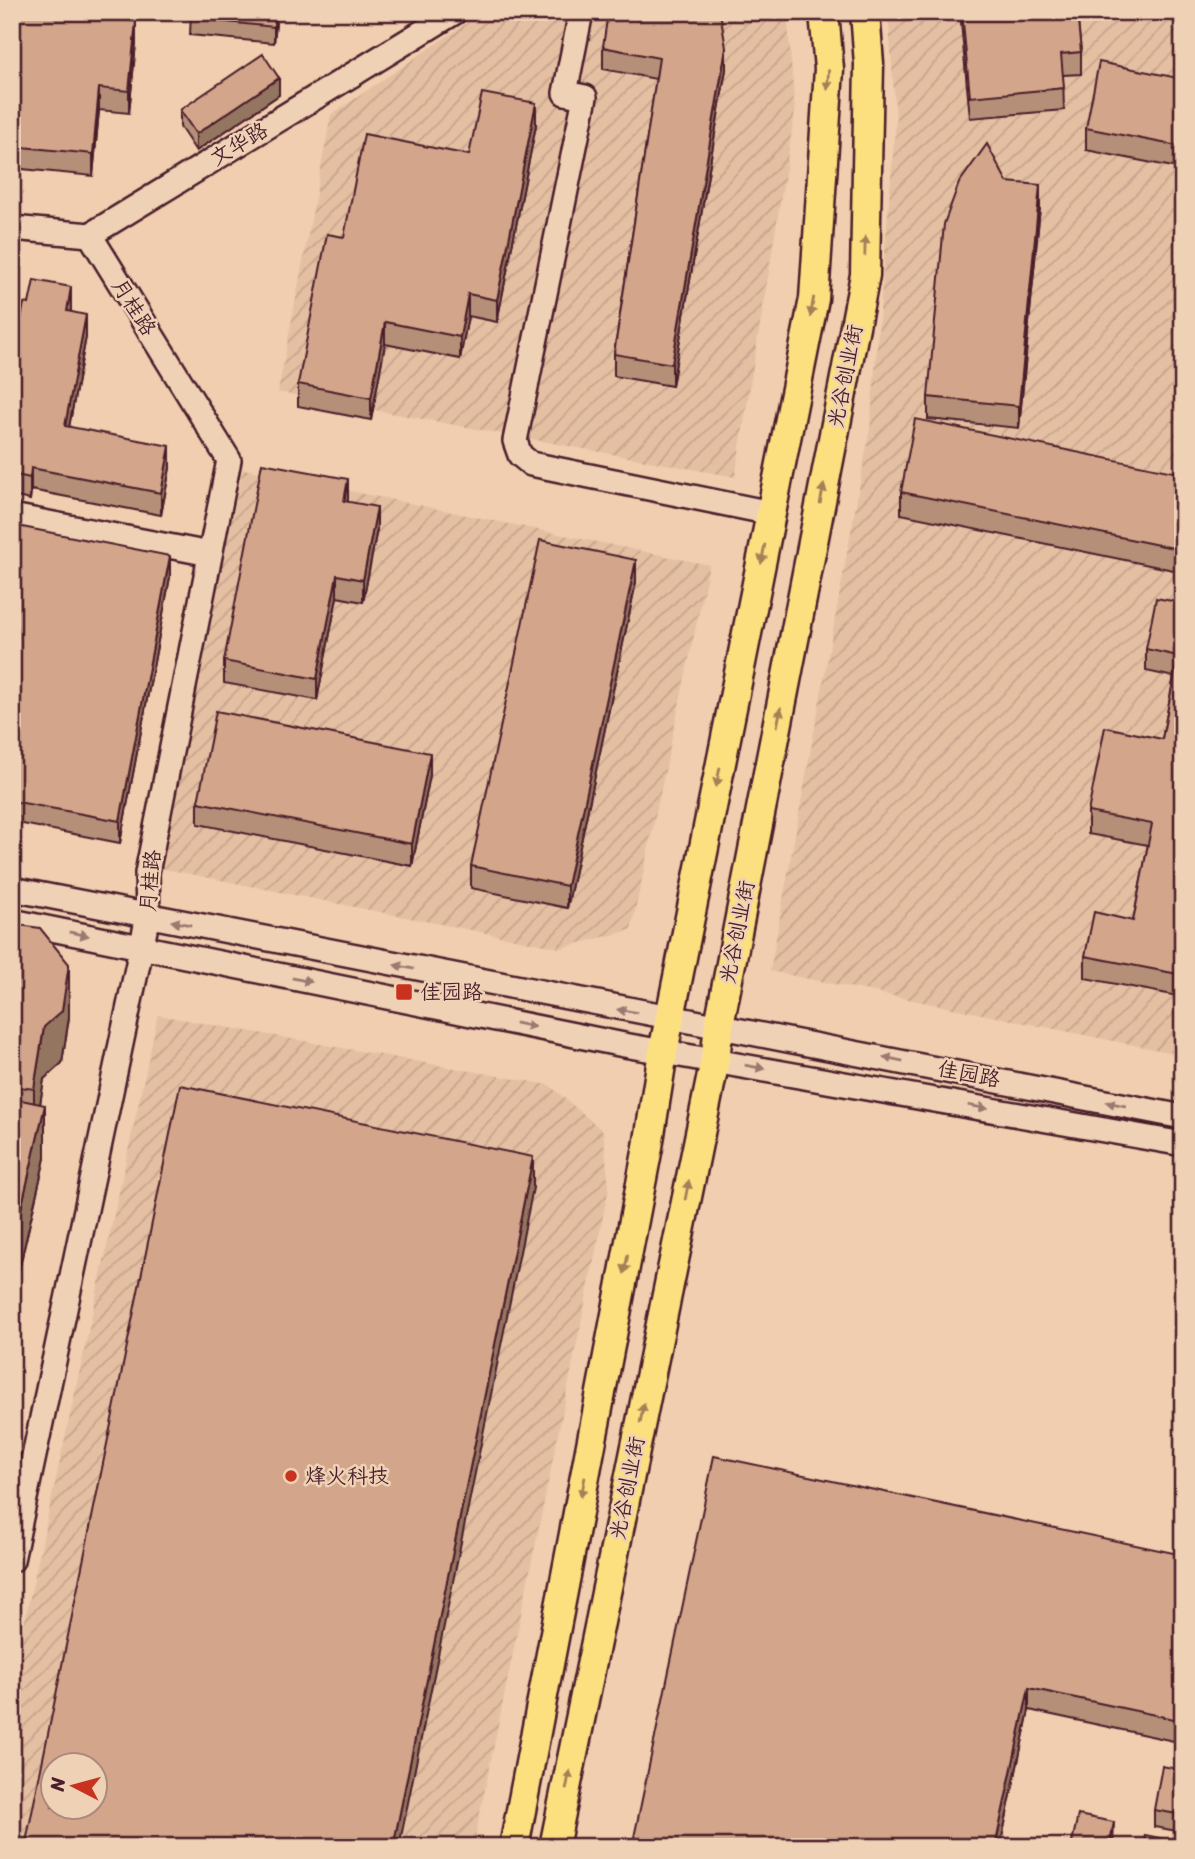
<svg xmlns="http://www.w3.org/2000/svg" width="1195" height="1859" font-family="Sriracha,'LXGW WenKai TC',sans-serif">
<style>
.industrial{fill:url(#industrial-furrows);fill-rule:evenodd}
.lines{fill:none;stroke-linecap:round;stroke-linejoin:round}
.minor-casing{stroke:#4a1f2b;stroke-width:28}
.major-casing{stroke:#4a1f2b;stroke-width:33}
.minor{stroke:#efd2b6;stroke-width:23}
.major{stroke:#fce080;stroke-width:28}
.wall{fill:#b58f78;stroke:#4a1f2b;stroke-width:2}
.shaded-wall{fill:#947461;stroke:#4a1f2b;stroke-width:2}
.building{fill:#d3a68b;stroke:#4a1f2b;stroke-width:2;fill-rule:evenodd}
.oneway{fill:#a38056}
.oneway2{fill:#9c7870}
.poi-dot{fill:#c8321e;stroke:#efd2b6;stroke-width:2.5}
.labels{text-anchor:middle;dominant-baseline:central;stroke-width:5;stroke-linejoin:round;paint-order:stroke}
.street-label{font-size:21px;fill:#4a1f2b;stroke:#efd2b6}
.poi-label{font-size:21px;fill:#4a1f2b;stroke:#efd2b6;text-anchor:start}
</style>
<defs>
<pattern id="industrial-furrows" width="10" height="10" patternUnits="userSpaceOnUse" patternTransform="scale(1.75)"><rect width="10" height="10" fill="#e4bfa2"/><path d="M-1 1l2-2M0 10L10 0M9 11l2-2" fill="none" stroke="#c5a48c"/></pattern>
</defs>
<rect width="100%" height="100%" fill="#f0ceaf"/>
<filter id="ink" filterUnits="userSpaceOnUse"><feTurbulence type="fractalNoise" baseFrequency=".0143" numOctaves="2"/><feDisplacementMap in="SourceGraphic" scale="14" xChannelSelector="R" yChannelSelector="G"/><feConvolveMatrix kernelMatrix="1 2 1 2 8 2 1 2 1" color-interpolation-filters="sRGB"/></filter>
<g filter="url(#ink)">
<g class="industrial">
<polygon points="483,12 787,12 795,112 735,477 278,392 331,115"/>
<polygon points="888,12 1183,12 1183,1055 770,971 870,429 896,119"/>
<polygon points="243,469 709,565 631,930 560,948 155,867"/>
<path d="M158,1015l391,70 54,46 6,56 -136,660h-461v-168zM52,1764h42v42h-42z"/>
</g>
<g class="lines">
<g class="minor-casing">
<g id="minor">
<polyline points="581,12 565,93 585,97 515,441 520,455 531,464 771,513"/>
<polyline points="12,228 90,235 455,12"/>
<polyline points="12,516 210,554"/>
<polyline points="12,889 1183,1117"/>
<polyline points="12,921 624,1045 1183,1144"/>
<polyline points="12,1560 148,916 147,873 229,460 90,235"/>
</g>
</g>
<g class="major-casing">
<g id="major">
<polyline points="514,1847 648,1147 663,1052 814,299 829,69 824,12"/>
<polyline points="554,1847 715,1060 719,1025 865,275 869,64 865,12"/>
</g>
</g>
<use href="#minor" class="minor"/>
<use href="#major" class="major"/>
</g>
<g class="wall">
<polygon points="12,12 112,12 112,19 136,43 129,113 99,110 93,176 12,168"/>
<polygon points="191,12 277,12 274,43 190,35"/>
<polygon points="960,12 1077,12 1081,52 1081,74 1063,75 1064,110 970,118"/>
<polygon points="603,47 726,69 672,386 614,376 614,354 656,79 603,69"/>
<polygon points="1183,79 1183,169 1086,150 1086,128"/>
<polygon points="279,95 196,151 180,127 180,110"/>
<polygon points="536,125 497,322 468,316 460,359 385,344 371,420 298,406 298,384 344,237 469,155"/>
<polygon points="1040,207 1019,428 928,419 928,397"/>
<polygon points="71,309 71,312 86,337 69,427 170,468 161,515 31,490 30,500 12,496 12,365"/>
<polygon points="1183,474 1183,572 901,514 901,492"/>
<polygon points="348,502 377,529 363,602 337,597 317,700 224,683 224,661"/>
<polygon points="12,525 170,577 120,843 12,822"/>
<polygon points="636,582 567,908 471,888 471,866"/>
<polygon points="1183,603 1183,997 1085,978 1085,956 1133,921 1148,845 1088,834 1088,812 1162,739 1174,677 1146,671 1146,649"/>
<polygon points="430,775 412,866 198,824 198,802"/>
<polygon points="12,924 69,1017 62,1063 44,1079 40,1104 45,1158 18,1274 13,1273 12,1299"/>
<polygon points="1183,1555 1183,1743 1029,1710 1000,1847 632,1847"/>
<polygon points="1183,1770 1183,1832 1154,1827 1154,1810"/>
</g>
<g class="shaded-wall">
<polygon points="275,12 277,12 274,43 274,27"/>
<polygon points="136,21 136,43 129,113 129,91"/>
<polygon points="726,48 726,69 672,386 672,364"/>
<polygon points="279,78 279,95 196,151 196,134"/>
<polygon points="99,88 99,110 93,176 93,154"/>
<polygon points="536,103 536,125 497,322 497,300"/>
<polygon points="1040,185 1040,207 1019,428 1019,406"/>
<polygon points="71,287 71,309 67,333 67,311"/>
<polygon points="468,294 468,316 460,359 460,337"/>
<polygon points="86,315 86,337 65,448 65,426"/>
<polygon points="385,322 385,344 371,420 371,398"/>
<polygon points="170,446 170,468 161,515 161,493"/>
<polygon points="31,468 31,490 30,500 30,478"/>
<polygon points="348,479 348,501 344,523 344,501"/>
<polygon points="377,507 377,529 363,602 363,580"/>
<polygon points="170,556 170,577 120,843 120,821"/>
<polygon points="636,560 636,582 567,908 567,886"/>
<polygon points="337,575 337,597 317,700 317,679"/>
<polygon points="430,753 430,775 412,866 412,844"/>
<polygon points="69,964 69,1017 62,1063 44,1079 34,1142 34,1089 44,1027"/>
<polygon points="45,1105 45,1158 18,1274 18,1222"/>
<polygon points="533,1157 533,1188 399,1847 393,1847"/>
<polygon points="13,1241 13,1293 12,1299 12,1247"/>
<polygon points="1029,1688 1029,1710 1000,1847 995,1847"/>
<polygon points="1114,1822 1113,1847 1109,1847"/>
</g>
<g class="building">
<polygon points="12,12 110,12 110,19 136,21 129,91 99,88 93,154 12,146"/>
<polygon points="191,12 275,12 274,27 190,18"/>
<polygon points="608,12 720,12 726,48 672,364 614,354 659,58 603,47"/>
<polygon points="962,12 1077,12 1081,52 1061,54 1064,88 970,97"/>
<polygon points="263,54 279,78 196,134 180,110"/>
<polygon points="1099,62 1183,79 1183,147 1086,128"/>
<polygon points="482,93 536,103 497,300 468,294 460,337 385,322 371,398 298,384 327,234 344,237 364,134 469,155"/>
<polygon points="987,144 1007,182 1040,185 1019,406 928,397 944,224 959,183"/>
<polygon points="34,280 71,287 67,311 86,315 65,426 170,446 161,493 31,468 30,478 12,474 12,365 24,303 29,304"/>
<polygon points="915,419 1183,474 1183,550 901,492"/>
<polygon points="262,463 348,479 344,501 377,507 363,580 337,575 317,679 224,661"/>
<polygon points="12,525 170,556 120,821 12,801"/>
<polygon points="540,540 636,560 567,886 471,866"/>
<polygon points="1156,598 1183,603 1183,975 1085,956 1094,912 1133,921 1152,824 1088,812 1105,727 1162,739 1178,656 1146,649"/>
<polygon points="216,711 430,753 412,844 198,802"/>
<polygon points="12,924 40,928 69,964 62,1011 44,1027 34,1089 12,1086 12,1005 15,985 12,985"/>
<path d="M180,1085l353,72 -140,690h-368zM52,1765h42v42h-42z"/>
<polygon points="12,1098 45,1105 18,1222 12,1220"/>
<polygon points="714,1456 1183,1555 1183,1721 1029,1688 995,1847 632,1847"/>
<polygon points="1162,1766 1183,1770 1183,1815 1154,1810"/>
<polygon points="1078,1815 1114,1822 1109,1847 1071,1847"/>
<polygon points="1145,1835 1183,1843 1183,1847 1143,1847"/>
</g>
<defs><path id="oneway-solid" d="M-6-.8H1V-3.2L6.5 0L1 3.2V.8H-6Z" transform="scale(1.75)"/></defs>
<g class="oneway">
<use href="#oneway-solid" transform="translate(828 80) rotate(93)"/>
<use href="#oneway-solid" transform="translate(865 246) rotate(-89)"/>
<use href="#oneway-solid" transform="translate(812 307) rotate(100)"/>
<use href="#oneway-solid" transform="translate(822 494) rotate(-79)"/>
<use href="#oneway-solid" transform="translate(763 554) rotate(101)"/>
<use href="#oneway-solid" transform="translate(779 717) rotate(-79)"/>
<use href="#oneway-solid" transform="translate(718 777) rotate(101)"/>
<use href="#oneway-solid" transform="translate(687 1190) rotate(-79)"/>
<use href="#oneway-solid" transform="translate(626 1264) rotate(101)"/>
<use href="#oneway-solid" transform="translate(642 1413) rotate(-79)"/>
<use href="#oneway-solid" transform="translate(583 1487) rotate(101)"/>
<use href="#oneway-solid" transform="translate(568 1780) rotate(-79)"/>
</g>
<g class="oneway2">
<use href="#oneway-solid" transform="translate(181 923) rotate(-169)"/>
<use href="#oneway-solid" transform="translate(79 934) rotate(11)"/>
<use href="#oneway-solid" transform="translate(404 967) rotate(-169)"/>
<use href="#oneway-solid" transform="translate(302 980) rotate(11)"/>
<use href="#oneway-solid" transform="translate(627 1011) rotate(-171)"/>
<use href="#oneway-solid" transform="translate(525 1025) rotate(12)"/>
<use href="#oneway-solid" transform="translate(893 1059) rotate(-169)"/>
<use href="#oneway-solid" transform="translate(755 1067) rotate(10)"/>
<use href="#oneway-solid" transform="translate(1116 1104) rotate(-169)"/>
<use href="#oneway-solid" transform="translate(978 1107) rotate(10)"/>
</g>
</g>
<g class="poi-dot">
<rect x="395" y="983" width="18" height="18" rx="3.5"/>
<circle cx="291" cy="1476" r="7"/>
</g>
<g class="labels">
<g class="street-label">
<text transform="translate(239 144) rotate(-31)">文华路</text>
<text transform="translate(134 307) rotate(58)">月桂路</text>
<text transform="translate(845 376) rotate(-79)">光谷创业街</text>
<text transform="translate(150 881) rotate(-85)">月桂路</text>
<text transform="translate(737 932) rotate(-79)">光谷创业街</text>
<text transform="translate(969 1074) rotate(11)">佳园路</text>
<text transform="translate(627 1488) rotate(-79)">光谷创业街</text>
</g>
<g class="poi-label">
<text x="420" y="992">佳园路</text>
<text x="305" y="1476">烽火科技</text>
</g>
</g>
<rect width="1195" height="1859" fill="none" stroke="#efd2b6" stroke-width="42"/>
<rect x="21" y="21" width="1153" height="1817" fill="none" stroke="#4a1f2b" stroke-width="2.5" filter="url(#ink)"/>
<g transform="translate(74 1786) rotate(276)"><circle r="33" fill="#efd2b6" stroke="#ad8a7e" stroke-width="2"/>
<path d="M0-5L12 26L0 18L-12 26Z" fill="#c8321e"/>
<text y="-10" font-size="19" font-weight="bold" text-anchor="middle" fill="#4a1f2b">N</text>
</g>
</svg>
